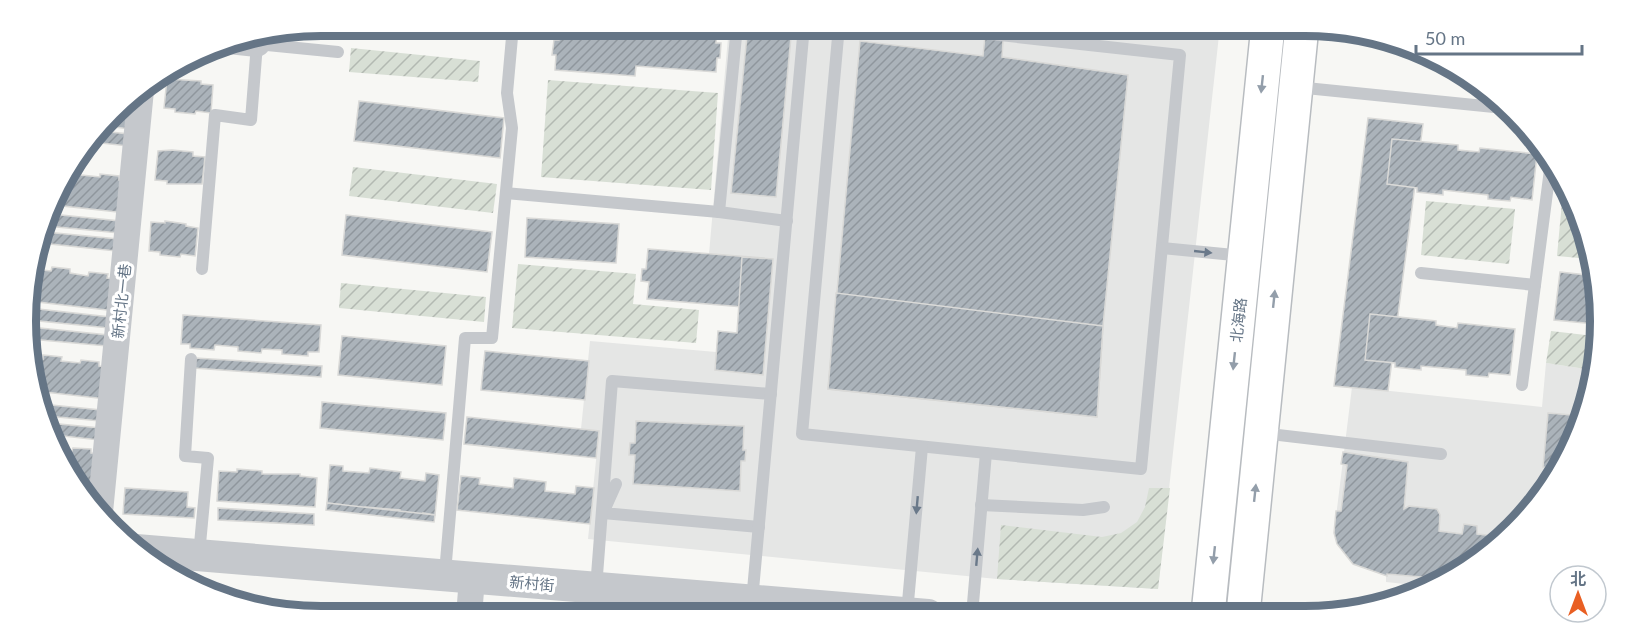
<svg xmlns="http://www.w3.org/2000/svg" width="1626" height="642" font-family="Lato,'Noto Sans SC',sans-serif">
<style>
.built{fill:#e5e6e5}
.garden{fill:url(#garden-furrows)}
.building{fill:url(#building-hatch);stroke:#d9d9d7;stroke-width:1.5}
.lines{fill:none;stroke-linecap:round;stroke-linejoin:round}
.primary-casing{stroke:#b8bcc0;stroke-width:36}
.service{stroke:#c5c8cc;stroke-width:12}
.minor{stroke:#c5c8cc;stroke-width:26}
.tertiary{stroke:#c5c8cc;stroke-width:32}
.primary{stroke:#fff;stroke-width:33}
.oneway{fill:#939eaa}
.oneway2{fill:#6a798a}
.labels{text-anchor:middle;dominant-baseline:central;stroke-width:6;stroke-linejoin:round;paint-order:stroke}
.street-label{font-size:15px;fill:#657586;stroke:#fff}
.rim{fill:none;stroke:#657586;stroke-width:8}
</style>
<defs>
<pattern id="garden-furrows" width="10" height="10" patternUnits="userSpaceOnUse" patternTransform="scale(1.5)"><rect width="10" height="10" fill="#d8dfd5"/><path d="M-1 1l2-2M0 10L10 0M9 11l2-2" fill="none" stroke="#b3b9b2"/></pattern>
<pattern id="building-hatch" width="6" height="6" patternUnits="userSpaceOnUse" patternTransform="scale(1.5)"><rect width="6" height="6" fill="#abb3ba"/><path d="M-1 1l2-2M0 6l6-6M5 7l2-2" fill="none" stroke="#8f969d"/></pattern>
</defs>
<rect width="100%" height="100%" fill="#f7f7f4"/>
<g class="built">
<polygon points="729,26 1220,26 1158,589 997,579 588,539 599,431 581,429 590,341 716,352 718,331 737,333 742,257 709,254"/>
<polygon points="1546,363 1592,370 1590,398 1561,469 1500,543 1433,587 1386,582 1386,576 1353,564 1337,544 1334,533 1352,387 1542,407"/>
</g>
<g class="garden">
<polygon points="351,48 480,61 478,82 349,72"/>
<polygon points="548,80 718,93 711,190 541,177"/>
<polygon points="353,167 497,184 493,213 349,196"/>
<polygon points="1563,191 1567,192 1590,259 1557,256"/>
<polygon points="1426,201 1515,209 1509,264 1421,255"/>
<polygon points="518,264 636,274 633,304 699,310 696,343 512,328"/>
<polygon points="341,283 486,297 484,322 339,308"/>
<polygon points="1551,331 1594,336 1592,370 1546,363"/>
<polygon points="1149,488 1170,488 1158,589 997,579 1001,525 1102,537 1121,533 1137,522 1145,507"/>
</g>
<g class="building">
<polygon points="448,26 480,26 480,29"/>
<polygon points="588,26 617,27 617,30 627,31 627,35 638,36 638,27 703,27 702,30 717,31 716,43 721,43 720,58 717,58 716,72 636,66 635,76 555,70 556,55 552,55 554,40 559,40 560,29 574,30 574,27 588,28"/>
<polygon points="748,26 792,26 776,197 731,193"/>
<polygon points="986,26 1004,26 1002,57 1128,75 1103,326 1097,417 828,389 860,41 983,56"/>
<polygon points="167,79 201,81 201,84 213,85 211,113 196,111 195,114 175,112 175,109 164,108"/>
<polygon points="137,92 135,110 119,108 126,99"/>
<polygon points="359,101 504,118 500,158 354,141"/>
<polygon points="113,115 132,117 131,129 104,126"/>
<polygon points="1368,118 1423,124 1388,391 1334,386"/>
<polygon points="100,131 129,134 128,146 91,142"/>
<polygon points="1392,139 1458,145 1458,150 1479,152 1480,148 1537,154 1532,200 1511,197 1510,201 1488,199 1488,195 1443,190 1443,195 1417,192 1417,188 1387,184"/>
<polygon points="172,150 193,152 193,156 205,157 202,184 167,184 167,181 155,180 158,151"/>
<polygon points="68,169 81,171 81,175 100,177 100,174 119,176 119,180 130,181 126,213 54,205 65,174"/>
<polygon points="51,214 120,221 119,233 47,226"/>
<polygon points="346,215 492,232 487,272 342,255"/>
<polygon points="527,218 619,224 616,263 525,257"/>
<polygon points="165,221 186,224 186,226 198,228 195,256 181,254 180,257 160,255 160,252 149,251 151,222 165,223"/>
<polygon points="45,232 118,239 116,251 41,243"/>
<polygon points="648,249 764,258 763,279 766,279 765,291 757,291 755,308 647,299 649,282 641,281 642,269 646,269"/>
<polygon points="742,257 773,259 763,375 715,370 718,331 737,333"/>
<polygon points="52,267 70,269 70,273 88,276 89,272 108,274 107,278 118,279 115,311 29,301 28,282 33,269 51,271"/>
<polygon points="1560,272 1596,276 1598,283 1595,324 1554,320"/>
<polygon points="836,293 1103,326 1097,417 828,389"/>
<polygon points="29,308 110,317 109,328 29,320"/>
<polygon points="1370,314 1436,321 1436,325 1457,328 1458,323 1515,329 1510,375 1489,373 1488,377 1466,375 1466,370 1421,366 1421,370 1395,367 1395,363 1365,360"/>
<polygon points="183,315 321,325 319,352 308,352 308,356 282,354 282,350 262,349 261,353 238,351 238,347 215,345 214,350 190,348 190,344 181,344"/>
<polygon points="30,327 108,335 107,346 30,339"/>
<polygon points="342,336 446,346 442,385 338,375"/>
<polygon points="485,351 589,361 585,400 481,390"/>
<polygon points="43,355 62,357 61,361 80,363 81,360 99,362 99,366 110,367 106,399 36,391 31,379 31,357 43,359"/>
<polygon points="195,358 322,366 321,377 194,368"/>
<polygon points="322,402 446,413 443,440 320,428"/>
<polygon points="41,404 101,410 100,421 47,416"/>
<polygon points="1548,413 1583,416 1561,468 1543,467"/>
<polygon points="467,417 599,431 596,458 464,444"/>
<polygon points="636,421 744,426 743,450 746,450 745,461 741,461 740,491 633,484 635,455 629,455 630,443 635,443"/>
<polygon points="49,423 100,428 99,440 55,435"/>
<polygon points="73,448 91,449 91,453 102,454 100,486 75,484 61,450 72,451"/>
<polygon points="1343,452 1408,462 1404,509 1409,506 1437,509 1440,515 1439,531 1462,534 1464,524 1477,526 1477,534 1505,537 1500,543 1445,579 1387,574 1387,576 1353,564 1337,544 1334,533 1336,511 1341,511 1347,465 1341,464"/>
<polygon points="330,465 343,466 343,471 369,473 370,468 401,472 400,478 425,481 426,473 439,475 435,515 423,513 423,519 399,516 400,510 365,507 364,513 343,511 344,505 327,503"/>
<polygon points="237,469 262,471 262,474 300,474 300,476 317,478 315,507 217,501 219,471 237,472"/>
<polygon points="461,476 480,478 479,484 513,488 514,478 546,482 545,491 575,494 576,486 594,488 590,524 457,510"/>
<polygon points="125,488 188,492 187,507 195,508 194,518 123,514"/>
<polygon points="80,491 96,492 95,506"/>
<polygon points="327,503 435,515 434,522 326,510"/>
<polygon points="218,508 314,514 314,525 218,520"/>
</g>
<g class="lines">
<g class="primary-casing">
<g id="primary">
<polyline points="1208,614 1268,26"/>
<polyline points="1243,614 1302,26"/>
</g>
</g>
<g class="service">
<polyline points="839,26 802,434 1141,469 1180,55 918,26"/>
<polyline points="1225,26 1266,30"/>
<polyline points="1296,87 1504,108"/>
<polyline points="506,193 719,212 737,26"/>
<polyline points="719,212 787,221"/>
<polyline points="1162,248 1244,256"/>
<polyline points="202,269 215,115 251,120 257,44 338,52"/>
<polyline points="1421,273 1535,285"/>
<polyline points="191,359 185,456 208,458 199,555"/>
<polyline points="1522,385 1551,162"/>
<polyline points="1262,433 1441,454"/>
<polyline points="616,484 603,513 759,527"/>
<polyline points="981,505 1083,510 1104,507"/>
<polyline points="445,573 465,338 492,338 512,128 507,93 513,26"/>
<polyline points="596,588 612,381 771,394"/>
<polyline points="752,601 804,26"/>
<polyline points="907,613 922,447"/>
<polyline points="972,615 986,453"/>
</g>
<g class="minor">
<polyline points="229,41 257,44"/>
<polyline points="100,512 141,90"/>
<polyline points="469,616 472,578"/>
</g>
<polyline class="tertiary" points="136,550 928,615"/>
<use href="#primary" class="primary"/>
</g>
<defs><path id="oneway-solid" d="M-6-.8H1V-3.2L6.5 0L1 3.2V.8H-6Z" transform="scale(1.5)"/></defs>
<g class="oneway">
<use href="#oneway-solid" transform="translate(1262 84) rotate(96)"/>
<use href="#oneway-solid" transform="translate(1274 299) rotate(-84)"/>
<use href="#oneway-solid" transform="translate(1234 361) rotate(96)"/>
<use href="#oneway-solid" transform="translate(1255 493) rotate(-84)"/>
<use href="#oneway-solid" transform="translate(1214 555) rotate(96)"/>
</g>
<g class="oneway2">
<use href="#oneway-solid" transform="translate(1203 252) rotate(6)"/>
<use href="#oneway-solid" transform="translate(917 505) rotate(95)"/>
<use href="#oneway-solid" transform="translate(977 557) rotate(-85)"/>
</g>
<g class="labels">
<g class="street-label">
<text transform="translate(121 301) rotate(-84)">新村北一巷</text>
<text transform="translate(1238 320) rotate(-84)">北海路</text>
<text transform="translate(532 583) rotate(5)">新村街</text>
</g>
</g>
<path d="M0 0H1626V642H0ZM321 36H1305A285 285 0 0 1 1590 321V321A285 285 0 0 1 1305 606H321A285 285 0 0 1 36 321V321A285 285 0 0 1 321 36Z" fill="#fff" fill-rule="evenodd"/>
<path class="rim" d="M321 36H1305A285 285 0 0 1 1590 321V321A285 285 0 0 1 1305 606H321A285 285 0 0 1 36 321V321A285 285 0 0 1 321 36Z"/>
<g transform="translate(1578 594)"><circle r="28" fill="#ffffff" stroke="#c1c8cf" stroke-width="1.5"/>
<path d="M0-4.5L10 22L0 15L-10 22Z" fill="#e95f23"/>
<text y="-9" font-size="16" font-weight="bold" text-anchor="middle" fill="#657586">北</text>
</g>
<path d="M1416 45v9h166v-9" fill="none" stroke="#657586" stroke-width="3"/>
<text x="1425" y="45" font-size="18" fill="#657586" stroke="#ffffff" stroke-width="4.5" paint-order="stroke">50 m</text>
</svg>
